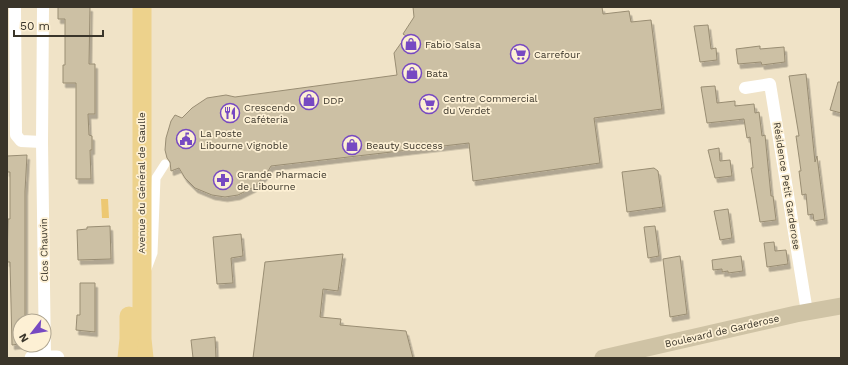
<svg xmlns="http://www.w3.org/2000/svg" width="848" height="365" font-family="'Work Sans',sans-serif">
<style>
.water{fill:#edc872}
.building{fill:#ccc0a4;stroke:#998d73;filter:url(#shadow)}
.lines{fill:none;stroke-linecap:round;stroke-linejoin:round}
.pedestrian{stroke:#fff;stroke-width:9}
.minor{stroke:#fff;stroke-width:12}
.tertiary{stroke:#fff;stroke-width:15}
.secondary{stroke:#cfc3a5;stroke-width:17}
.primary{stroke:#edd28c;stroke-width:19}
.labels{text-anchor:middle;dominant-baseline:central;stroke-width:3.5;stroke-linejoin:round;paint-order:stroke}
.poi-label{font-size:10px;fill:#3a352a;stroke:#fdf0d4;text-anchor:start}
.street-label{font-size:10px;fill:#3a352a;stroke:#fdf0d4}
</style>
<defs>
<filter id="shadow"><feDropShadow dx="2.5" dy="4.5" stdDeviation="0" flood-color="#0004"/></filter>
</defs>
<rect width="100%" height="100%" fill="#f0e3c7"/>
<polygon class="water" points="101,199 108,199 109,218 102,218"/>
<g class="building">
<polygon points="58,7 90,7 89,64 95,64 95,114 88,114 89,135 92,136 92,150 90,150 91,179 76,179 76,83 63,83 63,65 65,65 65,19 58,19"/>
<polygon points="413,7 602,7 603,14 629,11 631,22 651,20 662,109 594,118 600,163 473,181 469,143 271,166 267,173 254,187 238,195 225,197 212,195 195,188 185,178 179,168 171,171 170,162 167,158 165,150 166,138 171,121 175,115 182,118 192,108 207,98 226,95 235,97 397,75 394,53 406,36 403,34 414,17"/>
<polygon points="708,25 711,49 716,48 717,60 700,62 694,26"/>
<polygon points="760,46 760,49 784,47 785,62 762,65 761,62 738,64 736,49"/>
<polygon points="806,74 815,162 817,156 825,219 814,221 813,214 808,215 806,194 802,195 799,171 801,171 796,136 799,136 789,76"/>
<polygon points="838,82 841,82 841,113 830,110"/>
<polygon points="715,86 717,103 735,101 735,106 754,104 755,113 759,112 762,136 765,135 771,196 773,196 776,220 760,222 751,168 753,168 750,137 747,138 744,119 707,123 701,87"/>
<polygon points="719,148 720,161 730,160 732,176 715,178 708,150"/>
<polygon points="27,155 25,191 25,321 20,321 20,344 12,345 10,262 7,262 8,219 10,219 10,172 7,172 7,156"/>
<polygon points="654,168 658,171 663,207 627,212 622,172"/>
<polygon points="728,209 732,238 720,240 714,211"/>
<polygon points="110,226 111,259 78,260 77,230 87,229 87,227"/>
<polygon points="655,226 659,256 648,258 644,227"/>
<polygon points="241,234 243,256 231,258 233,283 217,284 213,237"/>
<polygon points="774,242 775,251 786,250 788,264 767,267 764,243"/>
<polygon points="343,254 338,291 323,289 320,317 341,319 340,325 406,331 413,358 253,358 265,262"/>
<polygon points="680,256 687,314 670,317 663,259"/>
<polygon points="741,256 743,271 728,273 728,271 722,272 722,269 713,270 712,260"/>
<polygon points="80,283 95,283 95,332 76,330 77,315 80,315"/>
<polygon points="215,337 216,358 193,358 191,340"/>
</g>
<g class="lines">
<polyline class="pedestrian" points="147,269 153,253 156,178 165,164"/>
<g class="minor">
<polyline points="15,7 16,135 21,141 42,142"/>
<polyline points="43,7 42,142 45,357"/>
<polyline points="745,88 770,84 807,312"/>
</g>
<polyline class="tertiary" points="32,358 57,358"/>
<polyline class="secondary" points="603,358 796,314 841,306"/>
<g class="primary">
<polyline points="142,7 142,339 144,358"/>
<polyline points="127,358 129,339 129,316"/>
</g>
</g>
<defs>
<g id="shop-ring" transform="scale(1)"><circle r="9.5" fill="#fdf0d4" stroke="#7749c2" stroke-width="1.5"/><path d="M-5-2.5h2.3a2.7 3.5 0 0 1 5.4 0H5L5.5 6h-11ZM-1.5-2.5h3a1.5 2.3 0 0 0-3 0Z" fill="#7749c2"/></g>
<g id="supermarket-ring" transform="scale(1)"><circle r="9.5" fill="#fdf0d4" stroke="#7749c2" stroke-width="1.5"/><path d="M-6-5.5h2.5l.6 2H6L4.5 2H-2.5L-4.4-4H-6ZM-1.5 3.2a1.3 1.3 0 1 0 .1 0ZM3 3.2a1.3 1.3 0 1 0 .1 0Z" fill="#7749c2"/></g>
<g id="restaurant-ring" transform="scale(1)"><circle r="9.5" fill="#fdf0d4" stroke="#7749c2" stroke-width="1.5"/><path d="M-5-6h1v4h1v-4h1v4h1v-4h1v5L-1.5 .5V6h-2V.5L-5-1ZM5-6V6H3V1.5H1.5Q1.5-4 5-6Z" fill="#7749c2"/></g>
<g id="civic-ring" transform="scale(1)"><circle r="9.5" fill="#fdf0d4" stroke="#7749c2" stroke-width="1.5"/><path d="M-.6-6.5H3V-4.5H.6V-3L4-1V1h2V6H-6V1h2V-1L-.6-3ZM-1.2 2.5V6h2.4V2.5Z" fill="#7749c2"/></g>
<g id="pharmacy-ring" transform="scale(1)"><circle r="9.5" fill="#fdf0d4" stroke="#7749c2" stroke-width="1.5"/><path d="M-2-6h4v4h4v4h-4v4h-4v-4h-4v-4h4Z" fill="#7749c2"/></g>
</defs>
<g fill-rule="evenodd">
<use href="#shop-ring" x="411" y="44"/>
<use href="#supermarket-ring" x="520" y="54"/>
<use href="#shop-ring" x="412" y="73"/>
<use href="#shop-ring" x="309" y="100"/>
<use href="#supermarket-ring" x="429" y="104"/>
<use href="#restaurant-ring" x="230" y="113"/>
<use href="#civic-ring" x="186" y="139"/>
<use href="#shop-ring" x="352" y="145"/>
<use href="#pharmacy-ring" x="223" y="180"/>
</g>
<g class="labels">
<g class="poi-label">
<text x="425" y="44">Fabio Salsa</text>
<text x="534" y="54">Carrefour</text>
<text x="426" y="73">Bata</text>
<text x="443" y="98">Centre Commercial<tspan x="443" dy="12">du Verdet</tspan></text>
<text x="323" y="100">DDP</text>
<text x="244" y="107">Crescendo<tspan x="244" dy="12">Caféteria</tspan></text>
<text x="200" y="133">La Poste<tspan x="200" dy="12">Libourne Vignoble</tspan></text>
<text x="366" y="145">Beauty Success</text>
<text x="237" y="174">Grande Pharmacie<tspan x="237" dy="12">de Libourne</tspan></text>
</g>
<g class="street-label">
<text transform="translate(141 183) rotate(-90)">Avenue du Général de Gaulle</text>
<text transform="translate(787 186) rotate(81)">Résidence Petit Garderose</text>
<text transform="translate(44 250) rotate(-91)">Clos Chauvin</text>
<text transform="translate(722 331) rotate(-13)">Boulevard de Garderose</text>
</g>
</g>
<rect width="848" height="365" fill="none" stroke="#3a352a" stroke-width="16"/>
<g transform="translate(32 333) rotate(239)"><circle r="19" fill="#fdf0d4" stroke="#afa590"/>
<path d="M0-3L7 15L0 10L-7 15Z" fill="#7749c2"/>
<text y="-6" font-size="11" font-weight="bold" text-anchor="middle" fill="#3a352a">N</text>
</g>
<path d="M14 30v6h89v-6" fill="none" stroke="#3a352a" stroke-width="2"/>
<text x="20" y="30" font-size="12" fill="#3a352a" stroke="#fdf0d4" stroke-width="3" paint-order="stroke">50 m</text>
</svg>
